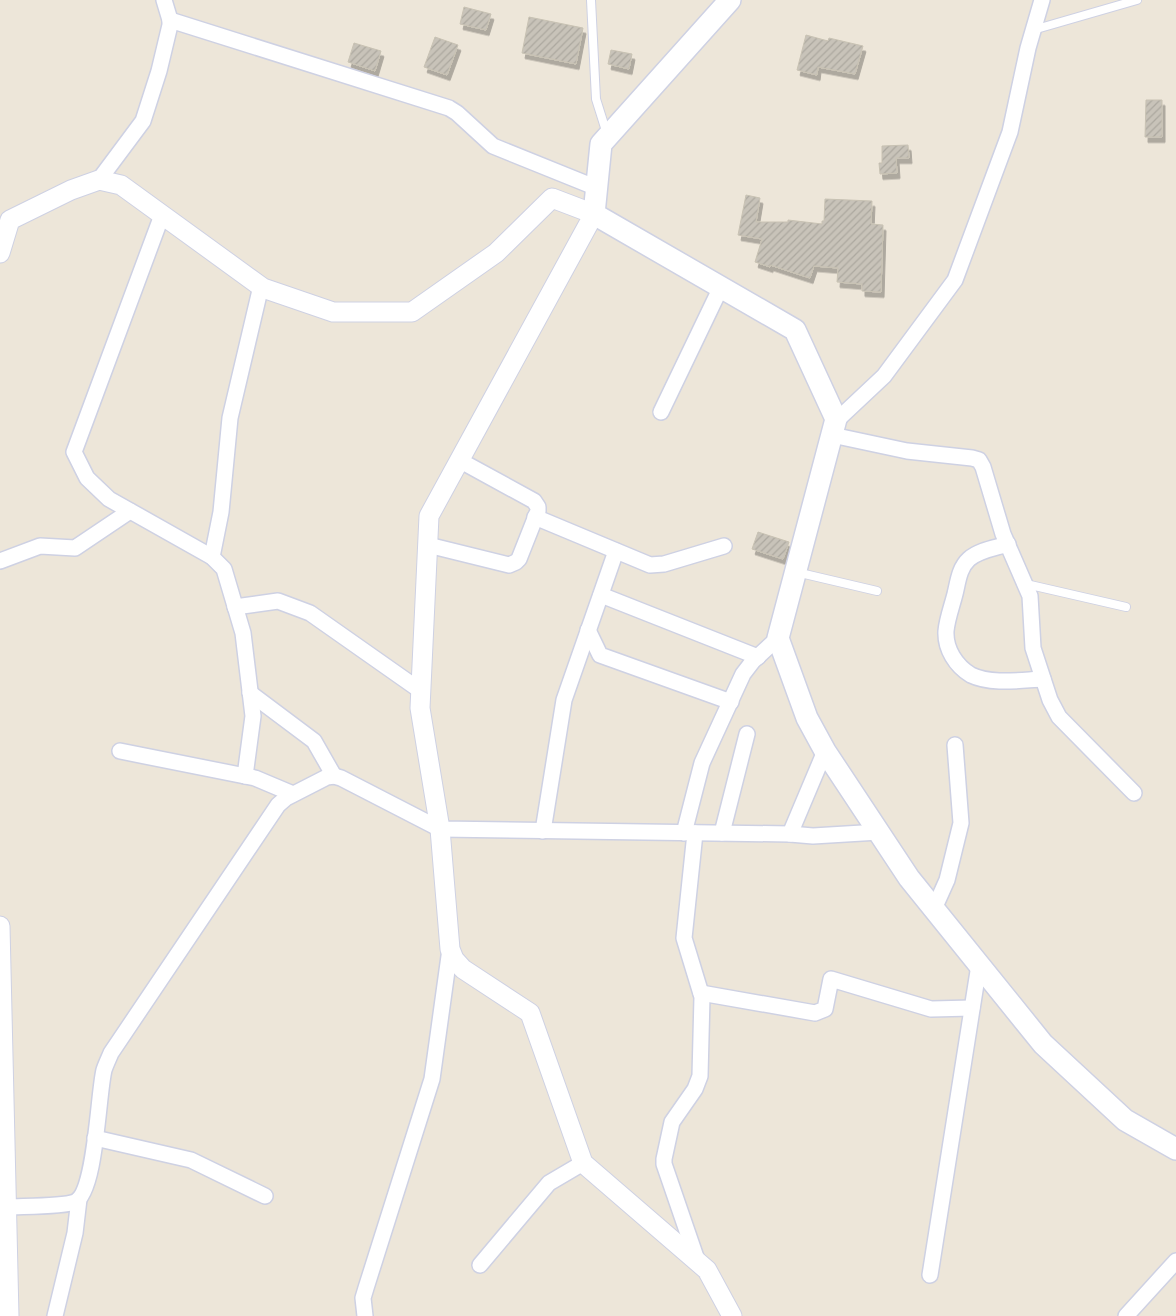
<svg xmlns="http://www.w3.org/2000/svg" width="1176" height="1316" font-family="'Noto Sans',sans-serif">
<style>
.building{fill:url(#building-hatch);stroke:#c8c2b3;filter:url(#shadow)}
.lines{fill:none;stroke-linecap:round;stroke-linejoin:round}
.service-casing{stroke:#ced1e3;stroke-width:10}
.minor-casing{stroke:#ced1e3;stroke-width:18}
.tertiary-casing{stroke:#ced1e3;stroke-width:21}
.secondary-casing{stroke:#ced1e3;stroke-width:24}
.service{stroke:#fff;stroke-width:8}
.minor{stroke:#fff;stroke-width:15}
.tertiary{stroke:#fff;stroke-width:19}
.secondary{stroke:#fff;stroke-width:21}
</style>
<defs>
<pattern id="building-hatch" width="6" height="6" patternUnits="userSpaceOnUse" patternTransform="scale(1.25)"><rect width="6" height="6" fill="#c8c3b9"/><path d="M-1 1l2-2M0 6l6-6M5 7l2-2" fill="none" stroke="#aca89f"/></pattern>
<filter id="shadow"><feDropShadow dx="3" dy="5.5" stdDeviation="0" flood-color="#0004"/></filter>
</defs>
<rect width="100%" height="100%" fill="#ede6d9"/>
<g class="building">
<polygon points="464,7 491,14 486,30 460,24"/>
<polygon points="529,17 583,28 576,64 522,53"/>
<polygon points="806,35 828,41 829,38 863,46 855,74 818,67 817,75 797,70"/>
<polygon points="435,37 458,45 447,75 424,67"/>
<polygon points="354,43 381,51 375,71 348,62"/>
<polygon points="611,50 632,54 629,69 608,64"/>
<polygon points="1146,100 1162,100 1162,137 1145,137"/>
<polygon points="908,145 909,158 896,158 897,173 880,174 879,163 882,163 882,146"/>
<polygon points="746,195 760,198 756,222 788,222 788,220 822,224 822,221 824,221 825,199 872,201 871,224 883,225 881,292 862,291 862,284 837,282 838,268 814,266 810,278 770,265 770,267 755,262 762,239 738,235"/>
<polygon points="758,532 789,542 783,559 752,549"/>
</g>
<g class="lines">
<g class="service-casing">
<g id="service">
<polyline points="591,0 596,99 607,134"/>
<polyline points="1033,30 1137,0"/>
<polyline points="796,572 877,591"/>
<polyline points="1026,584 1126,607"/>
</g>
</g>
<g class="minor-casing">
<g id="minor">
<polyline points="170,20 449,108 457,113 493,146 597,188"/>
<polyline points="99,180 143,121 159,71 170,25 170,20 164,0"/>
<polyline points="162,215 74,452 87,478 109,499 212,557 224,569 243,633 253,716 245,776"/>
<polyline points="661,412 721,287"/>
<polyline points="835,422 884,376 955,280 1010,132 1028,48 1042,0"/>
<polyline points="832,435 907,451 972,458 979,460 983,467 1003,534 1030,596 1033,648 1050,700 1059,717 1134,793"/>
<polyline points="535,517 650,565 664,564 724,546"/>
<path d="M1008,544c-13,4 -29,6 -39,15 -10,9 -11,23 -14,35 -3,12 -8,25 -9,37 -1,18 10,35 25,44 21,10 50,5 72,4"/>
<polyline points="428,545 509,565 516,562 519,559 538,511 538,507 534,501 459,460"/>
<polyline points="212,557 221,512 230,418 261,286"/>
<polyline points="0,561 40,546 75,548 130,511"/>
<polyline points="601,595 758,657"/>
<polyline points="235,607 278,601 310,613 421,691"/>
<polyline points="588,630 600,655 731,702"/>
<polyline points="250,693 314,741 334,776"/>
<polyline points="120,751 255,778 293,794"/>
<polyline points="543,831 564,700 616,551"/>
<polyline points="684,833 702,763 743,674 753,661 778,638"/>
<polyline points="695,833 684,938 702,997 700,1076 695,1089 672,1122 664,1159 664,1164 698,1263"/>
<polyline points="722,833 747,734"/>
<polyline points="790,834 825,751"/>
<polyline points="934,909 947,880 961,823 955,745"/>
<polyline points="701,993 815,1013 825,1009 831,979 931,1009 972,1008"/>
<polyline points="95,1138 191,1160 265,1196"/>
<path d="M6,1207c16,-1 56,0 69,-5 21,-10 23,-108 29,-132 2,-6 5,-12 7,-17l167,-248 8,-7 41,-21 7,-1 7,2 99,51 350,5 23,2 66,-4"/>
<polyline points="480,1265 549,1183 583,1163"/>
<polyline points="930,1275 979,965"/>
<polyline points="55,1316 75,1233 79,1199"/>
<polyline points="365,1316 363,1298 366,1288 432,1079 450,949"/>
<polyline points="1126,1316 1176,1261"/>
</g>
</g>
<g class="tertiary-casing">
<g id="tertiary">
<polyline points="0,253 10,220 71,190 99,180 121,185 263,288 333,312 412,312 496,253 552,198 594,214 429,516 420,708 440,829 450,949 454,959 463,969 530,1013 583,1163 707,1270 732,1316"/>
<polyline points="0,926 9,1316"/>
</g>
</g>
<g class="secondary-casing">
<polyline id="secondary" points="730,0 601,144 594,214 795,330 836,419 778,638 807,718 825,751 909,878 1043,1044 1125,1120 1176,1149"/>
</g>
<use href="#service" class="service"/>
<use href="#minor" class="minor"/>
<use href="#tertiary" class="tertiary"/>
<use href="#secondary" class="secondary"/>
</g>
</svg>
